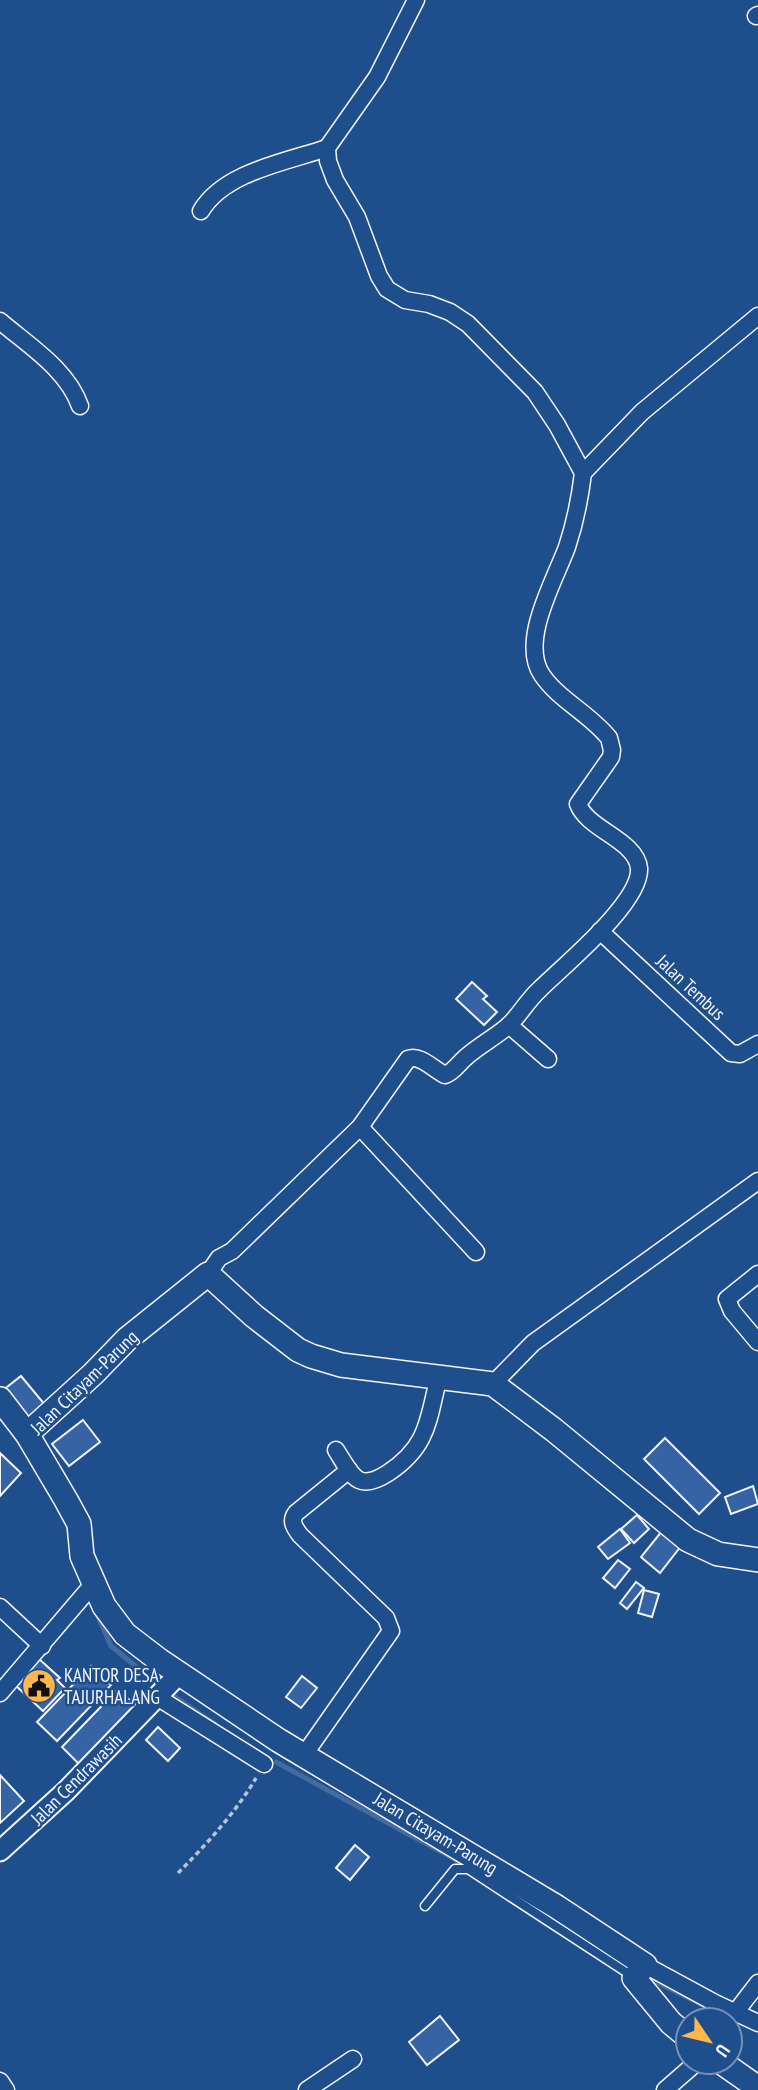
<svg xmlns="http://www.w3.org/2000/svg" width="758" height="2090" font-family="'PT Sans Narrow',sans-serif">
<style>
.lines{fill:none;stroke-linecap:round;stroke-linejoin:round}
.stream{stroke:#446ba0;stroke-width:5}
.building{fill:#3563a3;stroke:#f2f6ff;stroke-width:2}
.service-casing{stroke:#f2f6ff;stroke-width:11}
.minor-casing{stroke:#f2f6ff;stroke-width:19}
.tertiary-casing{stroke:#f2f6ff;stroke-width:23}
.secondary-casing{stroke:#f2f6ff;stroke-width:26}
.path{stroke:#b3c4dc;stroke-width:3.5;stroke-dasharray:5 3.5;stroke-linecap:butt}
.service{stroke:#1f4e8c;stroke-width:8}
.minor{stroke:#1f4e8c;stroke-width:16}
.tertiary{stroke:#1f4e8c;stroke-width:19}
.secondary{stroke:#1f4e8c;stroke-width:23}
.labels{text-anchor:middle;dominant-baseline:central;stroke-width:5;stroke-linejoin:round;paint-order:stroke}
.street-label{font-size:19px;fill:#f2f6ff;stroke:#1f4e8c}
.poi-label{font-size:19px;fill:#f2f6ff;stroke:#1f4e8c;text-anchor:start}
</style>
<rect width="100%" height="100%" fill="#1f4e8c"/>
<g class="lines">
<g class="stream">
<polyline points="97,1614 111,1646 160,1686"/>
<polyline points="168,1692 215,1724"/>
<polyline points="276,1762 458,1861"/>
<polyline points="644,1976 707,2007"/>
</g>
</g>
<g class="building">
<polygon points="472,982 487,996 483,999 497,1012 484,1025 456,999"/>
<polygon points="21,1376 46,1406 26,1422 2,1391"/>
<polygon points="83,1420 100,1442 69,1466 52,1444"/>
<polygon points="665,1438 720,1493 699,1514 644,1459"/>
<polygon points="0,1453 21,1473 0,1496"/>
<polygon points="753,1486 758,1504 731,1514 725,1497"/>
<polygon points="637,1515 649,1529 634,1543 621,1529"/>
<polygon points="620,1529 630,1543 608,1559 598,1547"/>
<polygon points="662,1531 681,1546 660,1573 641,1557"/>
<polygon points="618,1560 630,1569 615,1588 603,1578"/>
<polygon points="636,1582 644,1588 627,1609 620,1603"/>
<polygon points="644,1590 659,1594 652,1617 638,1613"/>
<polygon points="38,1658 60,1678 57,1680 65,1688 43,1711 14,1684"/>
<polygon points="91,1666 111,1685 57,1741 37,1722"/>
<polygon points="302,1676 317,1688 301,1708 286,1697"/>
<polygon points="118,1689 139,1709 83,1768 62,1747"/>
<polygon points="158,1727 180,1748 168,1761 146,1740"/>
<polygon points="0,1775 24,1801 0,1823"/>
<polygon points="355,1845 369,1857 350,1880 336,1868"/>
<polygon points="440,2016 459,2040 427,2065 409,2042"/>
</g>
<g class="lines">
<g class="service-casing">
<polyline id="service" points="425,1906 455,1869 468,1869 632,1976"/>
</g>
<g class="minor-casing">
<g id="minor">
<polyline points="416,0 377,77 327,148 328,161 335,180 357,217 379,276 387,289 405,300 429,304 450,312 468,324 535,392 557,425 583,473 642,412 758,316"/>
<polyline points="756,16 758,15"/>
<path d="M201,211c23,-39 85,-49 126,-63"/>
<path d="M0,321c29,25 67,48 80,85"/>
<polyline points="600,931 731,1053 740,1054 758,1044"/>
<polyline points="509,1025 548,1059"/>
<polyline points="360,1127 476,1252"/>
<path d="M208,1274l11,-16 13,-7 128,-124 48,-68c12,-5 25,10 37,16 9,-3 13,-11 20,-17 13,-12 29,-20 43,-32 11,-10 19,-25 31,-36 23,-23 103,-88 100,-122 -3,-28 -51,-38 -61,-64l33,-47 1,-7 -3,-12c-19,-24 -50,-38 -67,-63 -23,-34 13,-95 25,-128 8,-24 13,-49 16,-74"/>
<polyline points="758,1274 727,1299 732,1311 758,1342"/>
<polyline points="493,1384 533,1343 758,1181"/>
<path d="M336,1450c16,25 21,43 52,23 41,-27 40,-54 51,-97"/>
<polyline points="0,1607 42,1646"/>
<polyline points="0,1693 94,1583"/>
<polyline points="157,1697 264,1764"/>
<path d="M304,1755l87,-124 -5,-13 -86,-83c-6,-8 -10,-14 -4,-22l53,-43"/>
<polyline points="645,1965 715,2003 758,2023"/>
<polyline points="735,2013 758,1983"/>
<polyline points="0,2081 6,2090"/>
<polyline points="307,2090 353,2059"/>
<polyline points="665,2090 697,2062"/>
</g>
</g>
<g class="tertiary-casing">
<polyline id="tertiary" points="0,1851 66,1791 179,1674"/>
</g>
<g class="secondary-casing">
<g id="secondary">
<polyline points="0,1399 27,1434 66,1500 79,1524 82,1556 104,1606 125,1634 159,1660 278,1740 557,1907 645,1965 634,1978 671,2023 688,2037"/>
<polyline points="27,1434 93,1374 127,1339 208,1274 254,1316 298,1350 311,1356 341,1365 493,1384 554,1430 688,1540 718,1554 758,1560"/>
<polyline points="721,2062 758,2088"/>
</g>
</g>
<path class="path" d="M178,1873c28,-28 58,-61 78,-95"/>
<use href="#service" class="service"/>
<use href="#minor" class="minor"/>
<use href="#tertiary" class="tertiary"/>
<use href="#secondary" class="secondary"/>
</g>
<defs>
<g id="civic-disc" transform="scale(1.75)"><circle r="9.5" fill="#ffb74d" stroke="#1f4e8c"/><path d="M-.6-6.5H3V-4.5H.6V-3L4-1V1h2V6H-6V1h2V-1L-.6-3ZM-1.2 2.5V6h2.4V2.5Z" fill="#111"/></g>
</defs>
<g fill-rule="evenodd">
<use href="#civic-disc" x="39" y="1686"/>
</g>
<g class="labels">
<g class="street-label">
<text transform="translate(691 987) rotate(43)">Jalan Tembus</text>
<text transform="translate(84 1382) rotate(-44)">Jalan Citayam-Parung</text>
<text transform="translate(76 1779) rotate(-45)">Jalan Cendrawasih</text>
<text transform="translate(436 1833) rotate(31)">Jalan Citayam-Parung</text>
</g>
<g class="poi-label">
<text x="64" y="1675">KANTOR DESA<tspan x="64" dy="22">TAJURHALANG</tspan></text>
</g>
</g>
<g transform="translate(709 2041) rotate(125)"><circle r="33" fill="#1f4e8c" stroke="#7391ba" stroke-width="2"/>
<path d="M0-5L12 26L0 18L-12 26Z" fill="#ffb74d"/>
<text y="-10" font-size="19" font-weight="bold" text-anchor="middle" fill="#f2f6ff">U</text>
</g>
</svg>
